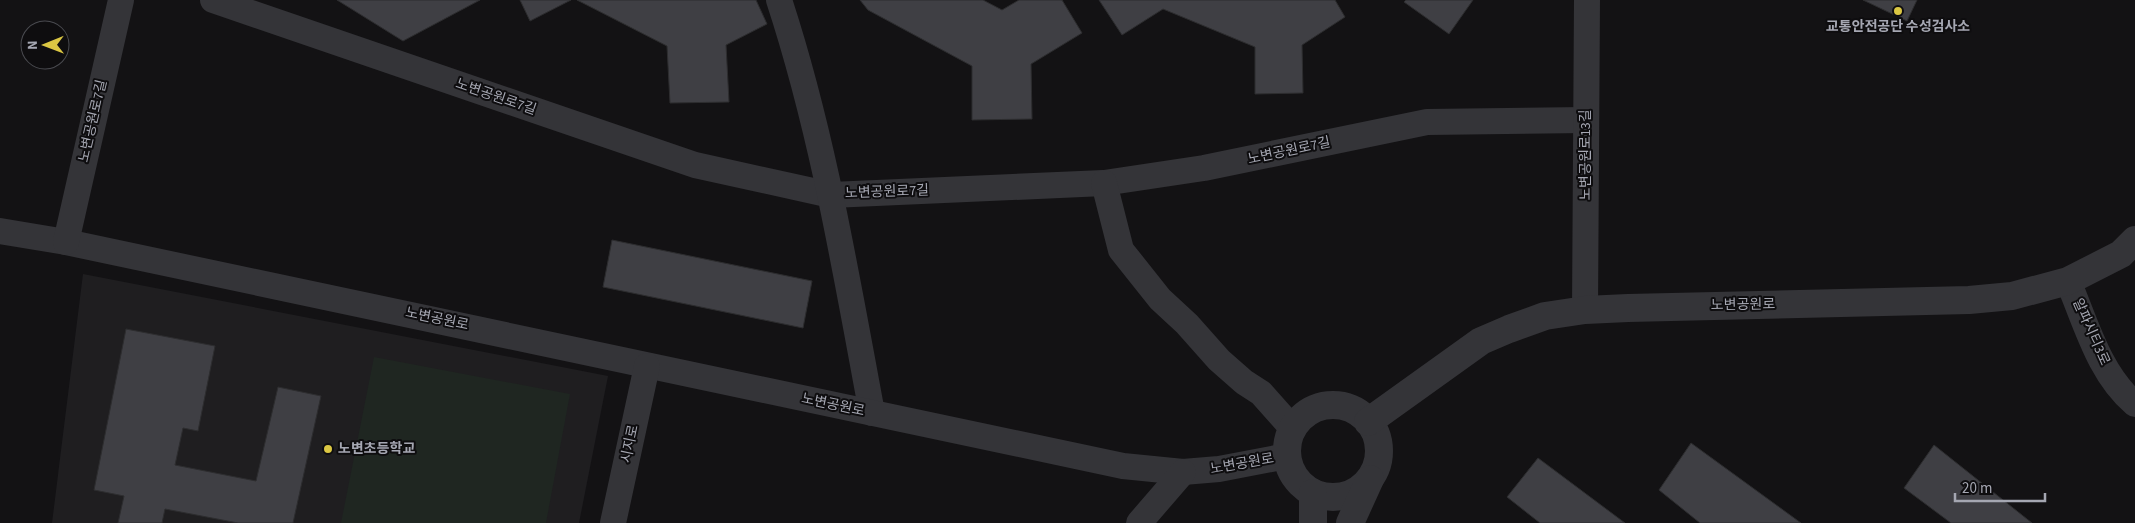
<svg xmlns="http://www.w3.org/2000/svg" width="2135" height="523" font-family="'Source Sans 3','Noto Sans KR',sans-serif">
<style>
.built{fill:#1f1e20}
.green{fill:#1f2621}
.building{fill:#3f3f44;stroke:#2d2d2f}
.lines{fill:none;stroke-linecap:round;stroke-linejoin:round}
.minor{stroke:#343438;stroke-width:26}
.tertiary{stroke:#343438;stroke-width:28}
.poi-dot{fill:#dbc743;stroke:#0e0d0f;stroke-width:2}
.labels{text-anchor:middle;dominant-baseline:central;stroke-width:4;stroke-linejoin:round;paint-order:stroke}
.poi-label{font-size:14px;font-weight:bold;fill:#a5a7b2;stroke:#0e0d0f}
.street-label{font-size:14px;fill:#a5a7b2;stroke:#0e0d0f}
</style>
<rect width="100%" height="100%" fill="#131214"/>
<polygon class="built" points="83,274 608,376 579,523 52,523"/>
<polygon class="green" points="374,357 570,394 546,523 341,523"/>
<g class="building">
<polygon points="337,0 480,0 403,41"/>
<polygon points="520,0 571,0 530,21"/>
<polygon points="577,0 756,0 767,24 726,45 729,102 670,103 667,46"/>
<polygon points="860,0 983,0 1002,10 1019,0 1062,0 1082,33 1031,64 1032,119 972,120 972,66 868,10"/>
<polygon points="1099,0 1335,0 1345,17 1302,45 1303,93 1255,94 1255,47 1163,9 1122,35"/>
<polygon points="1406,0 1473,0 1449,34 1404,2"/>
<polygon points="1863,0 1917,0 1907,21"/>
<polygon points="612,240 812,281 803,328 603,287"/>
<polygon points="126,329 215,346 198,431 183,428 175,465 256,481 278,387 321,396 293,523 238,523 165,509 162,523 118,523 124,496 94,490"/>
<polygon points="1691,443 1801,523 1700,523 1659,490"/>
<polygon points="1934,445 2032,523 1951,523 1904,488"/>
<polygon points="1538,458 1625,523 1540,523 1507,497"/>
</g>
<g class="lines">
<g class="minor">
<polyline points="213,0 695,165 831,195 1104,183 1204,168 1427,122 1586,120"/>
<path d="M779,0c44,134 67,274 93,413"/>
<polyline points="1104,183 1121,250 1160,299 1187,324 1219,360 1244,382 1261,393 1293,429"/>
<path d="M0,231l66,11c352,74 704,149 1057,224l60,6 36,-3 68,-13"/>
<polyline points="66,242 121,0"/>
<path d="M2068,281c18,42 31,93 67,123"/>
<polyline points="1585,310 1587,0"/>
<polyline points="613,523 647,366"/>
<polyline points="1139,523 1183,472"/>
</g>
<g class="tertiary">
<circle cx="1333" cy="451" r="46"/>
<polyline points="1368,422 1481,341 1509,329 1545,316 1585,310 1628,308 1969,300 2012,296 2068,281 2121,254 2135,240"/>
<polyline points="1313,493 1313,523"/>
<polyline points="1350,523 1370,479"/>
</g>
</g>
<g class="poi-dot">
<circle cx="1898" cy="11" r="5"/>
<circle cx="328" cy="449" r="5"/>
</g>
<g class="labels">
<g class="poi-label">
<text x="1898" y="27">교통안전공단 수성검사소</text>
<text x="338" y="449" text-anchor="start">노변초등학교</text>
</g>
<g class="street-label">
<text transform="translate(496 97) rotate(19)">노변공원로7길</text>
<text transform="translate(93 121) rotate(-77)">노변공원로7길</text>
<text transform="translate(1289 151) rotate(-12)">노변공원로7길</text>
<text transform="translate(1586 155) rotate(-90)">노변공원로13길</text>
<text transform="translate(887 192) rotate(-2)">노변공원로7길</text>
<text transform="translate(1743 305) rotate(-1)">노변공원로</text>
<text transform="translate(437 319) rotate(12)">노변공원로</text>
<text transform="translate(2091 332) rotate(66)">알파시티3로</text>
<text transform="translate(833 405) rotate(12)">노변공원로</text>
<text transform="translate(630 444) rotate(-78)">시지로</text>
<text transform="translate(1242 464) rotate(-10)">노변공원로</text>
</g>
</g>
<g transform="translate(45 45) rotate(269)"><circle r="24" fill="#0e0d0f" stroke="#4a4b50"/>
<path d="M0-4L9 19L0 12L-9 19Z" fill="#dbc743"/>
<text y="-8" font-size="14" font-weight="bold" text-anchor="middle" fill="#a5a7b2">N</text>
</g>
<path d="M1955 493v8h90v-8" fill="none" stroke="#a5a7b2" stroke-width="2.5"/>
<text x="1962" y="493" font-size="15" fill="#a5a7b2" stroke="#0e0d0f" stroke-width="4" paint-order="stroke">20 m</text>
</svg>
